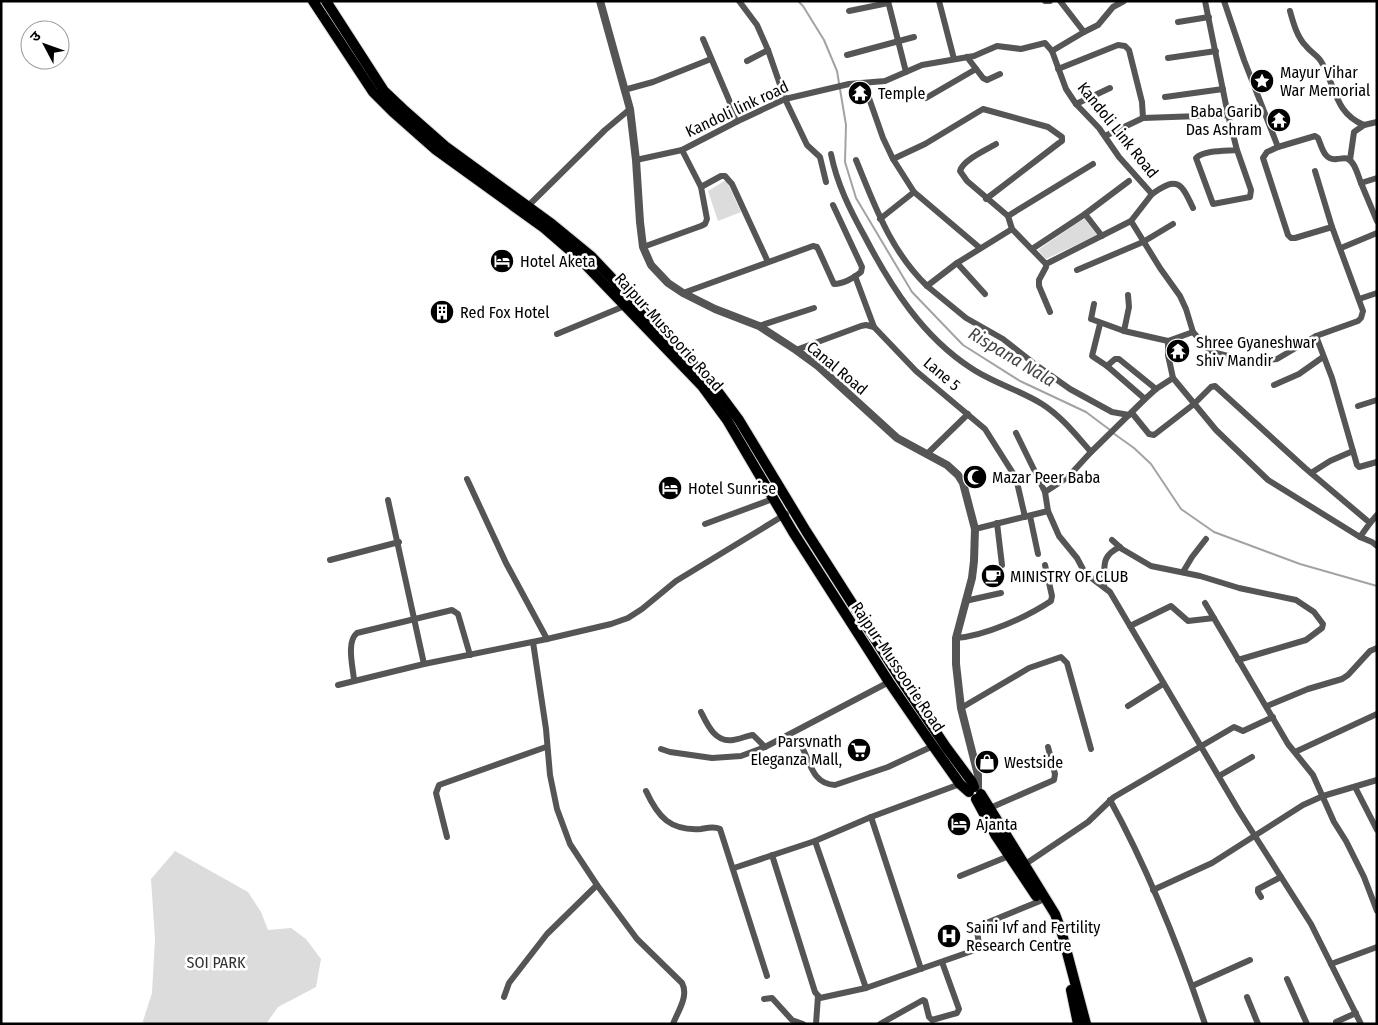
<svg xmlns="http://www.w3.org/2000/svg" width="1378" height="1025" font-family="'Fira Sans Condensed','Noto Sans Devanagari',sans-serif">
<style>
.green{fill:#dcdcdc}
.lines{fill:none;stroke-linecap:round;stroke-linejoin:round}
.stream{stroke:#a3a3a3;stroke-width:2}
.primary-casing{stroke:#dbdbdb;stroke-width:12}
.minor{stroke:#555;stroke-width:6}
.tertiary{stroke:#555;stroke-width:8}
.primary{stroke:#000;stroke-width:10}
.labels{text-anchor:middle;dominant-baseline:central;stroke-width:5;stroke-linejoin:round;paint-order:stroke}
.poi-label{font-size:16px;fill:#000;stroke:#fff;text-anchor:start}
.street-label{font-size:16px;fill:#000;stroke:#fff}
.park-label{font-size:16px;fill:#333;stroke:#fff}
.water-label{font-size:18px;font-style:italic;fill:#444;stroke:#fff}
</style>
<rect width="100%" height="100%" fill="#fff"/>
<g class="green">
<polygon points="726,180 741,212 718,221 708,191"/>
<polygon points="1084,218 1097,235 1046,259 1038,250"/>
<polygon points="175,851 248,892 261,912 268,930 291,928 306,939 321,959 316,987 278,1007 266,1024 144,1024 143,1021 152,993 155,939 151,879"/>
</g>
<g class="lines">
<g class="stream">
<polyline points="798,1 803,6 824,40 837,71 846,125 845,162 856,198 912,292 963,345 1020,381 1086,412 1110,430"/>
<polyline points="1113,433 1134,448 1151,464 1181,509 1214,532 1300,564 1377,586"/>
</g>
<g class="primary-casing">
<g id="primary">
<polyline points="313,1 373,92 393,112 436,150 544,228 581,260 702,386 727,420 793,532 889,682 933,746 960,784 969,792"/>
<polyline points="326,1 384,91 403,109 445,146 552,224 591,256 713,385 739,420 806,531 901,680 946,747 972,782 974,787"/>
<polyline points="981,794 1055,914 1061,930 1086,1024"/>
<polyline points="976,799 996,836 1036,896"/>
<polyline points="1071,990 1078,1024"/>
</g>
</g>
<g class="minor">
<polyline points="739,1 757,25 768,50 785,99 807,145 820,157 826,182"/>
<polyline points="888,1 906,72"/>
<polyline points="939,1 954,59"/>
<polyline points="1045,1 1050,1"/>
<polyline points="1205,1 1228,115"/>
<path d="M1224,1l20,59 34,87 37,-11 3,2c4,9 6,23 19,21 3,0 8,-2 11,0 7,3 10,17 13,24l16,-5"/>
<polyline points="849,11 888,3"/>
<path d="M1290,11c3,11 7,26 16,35 5,7 12,9 16,17 14,25 13,50 42,62"/>
<polyline points="1178,22 1209,17"/>
<polyline points="1084,32 1098,25 1113,7 1124,1"/>
<polyline points="703,39 729,100 736,122"/>
<polyline points="1052,51 1084,32 1060,1"/>
<polyline points="847,55 914,37"/>
<polyline points="967,57 983,78 987,80 1000,74"/>
<polyline points="1168,58 1216,51"/>
<polyline points="747,61 768,50"/>
<polyline points="1058,69 1118,45 1125,46 1129,50 1142,102 1143,118"/>
<polyline points="864,84 883,138 893,159 914,192 980,248"/>
<polyline points="624,90 653,82 711,59"/>
<polyline points="1165,97 1223,89"/>
<polyline points="926,98 976,69"/>
<polyline points="1076,104 1110,88"/>
<path d="M1105,136l38,-18 85,-3 9,35c-11,1 -33,0 -41,8l17,46 37,-7 1,-7 -14,-40"/>
<path d="M831,154c6,30 19,56 34,83 26,50 58,100 106,131 22,15 49,22 71,36 19,12 34,31 49,48"/>
<polyline points="893,159 925,144 983,109 1048,127 1062,137 1062,141 1059,143 986,199"/>
<polyline points="636,160 682,150 736,122 785,99 849,84 885,81 922,65 974,56 997,46 1021,49 1045,43 1052,51 1066,89 1076,104 1099,128 1119,157 1152,194 1131,221 1046,264"/>
<path d="M856,160c19,46 34,90 71,126l30,-23 55,-34 -4,-13 -41,-35 -7,-10c3,-11 26,-21 36,-27"/>
<polyline points="1350,160 1354,132 1364,125 1377,122"/>
<polyline points="1315,171 1332,227"/>
<polyline points="1361,183 1377,221"/>
<polyline points="701,187 721,176 725,176 732,184 768,262"/>
<path d="M1152,194c25,-18 29,-12 41,14"/>
<polyline points="527,207 605,130 630,109"/>
<polyline points="1085,214 1129,181"/>
<polyline points="1008,216 1093,164"/>
<polyline points="880,219 914,192"/>
<polyline points="1131,221 1160,268 1180,296 1186,309 1193,332 1209,350 1216,353 1252,362 1277,359 1316,336 1358,321 1361,318 1363,311 1332,227 1295,238 1291,238 1288,235 1263,158 1267,152 1278,147"/>
<polyline points="1012,229 1046,264 1046,267 1039,280 1039,286 1050,312"/>
<polyline points="643,247 701,226 705,224 707,219 701,187 682,150"/>
<polyline points="1341,248 1377,233"/>
<polyline points="1032,249 1085,214 1102,236"/>
<polyline points="957,263 985,294"/>
<polyline points="1077,270 1143,242 1173,224"/>
<polyline points="855,276 874,327"/>
<polyline points="927,286 966,318 1003,339 1036,365 1070,389 1112,412 1129,415"/>
<path d="M683,293l130,-47 4,1 2,4 15,33c9,0 20,-6 27,-12l1,-5 -29,-62"/>
<polyline points="1128,295 1129,307 1124,331 1168,341"/>
<polyline points="1359,299 1377,293"/>
<polyline points="1094,304 1091,319 1124,331"/>
<polyline points="1100,324 1092,356 1107,366 1145,399"/>
<polyline points="759,326 814,308"/>
<polyline points="557,334 627,305"/>
<polyline points="796,350 861,326 866,325 874,327 916,371 985,429 1016,478 1025,517"/>
<polyline points="1107,366 1115,359 1119,359 1156,389"/>
<polyline points="1173,378 1156,389 1145,399 1091,452 1068,477 1045,492 1048,511 1059,536 1077,558 1085,573 1110,592 1239,811 1311,924 1361,1024"/>
<polyline points="1274,385 1299,374 1323,357"/>
<polyline points="1358,406 1377,400"/>
<polyline points="1132,413 1149,434 1154,435 1194,404 1211,387 1215,386 1305,468 1370,523 1360,537 1268,480 1216,430 1173,378 1168,355 1168,341 1193,332"/>
<polyline points="1016,433 1045,492"/>
<polyline points="1353,451 1357,465 1359,467 1377,462"/>
<polyline points="927,454 968,414"/>
<polyline points="1311,473 1330,461 1353,451 1332,378 1316,336"/>
<polyline points="467,479 506,563 547,639"/>
<polyline points="388,500 424,664"/>
<polyline points="1030,516 1038,554"/>
<polyline points="997,523 1002,565"/>
<polyline points="1370,523 1377,515"/>
<polyline points="705,524 770,500 772,497"/>
<polyline points="975,529 1048,511"/>
<polyline points="1360,537 1372,542 1377,546"/>
<polyline points="1112,540 1122,549 1151,566 1200,576 1239,588 1296,600 1314,612 1323,624 1322,628 1306,640 1238,660"/>
<polyline points="330,560 399,542"/>
<polyline points="1183,572 1192,557 1206,539"/>
<path d="M1104,586c1,-19 -4,-30 16,-39"/>
<polyline points="965,601 1001,593"/>
<polyline points="1205,603 1288,744 1313,775 1334,822 1346,841 1364,877 1377,911"/>
<polyline points="1130,626 1171,606 1188,621 1214,618"/>
<path d="M956,638c29,-2 71,-21 95,-37l1,-5 -7,-31"/>
<path d="M533,642l13,87 4,46 7,34 13,35 27,41 40,54 45,44c7,13 -4,28 -9,41"/>
<path d="M354,680c-1,-13 -8,-38 3,-47l95,-23 6,4 12,41"/>
<polyline points="338,685 424,664 547,639 611,624 628,618 642,609 676,581 786,514"/>
<polyline points="1128,706 1163,684"/>
<polyline points="1267,706 1308,689 1342,679 1348,675 1370,651 1377,648"/>
<polyline points="961,708 1029,668 1061,657 1067,663 1091,749"/>
<path d="M701,712c6,12 14,31 32,28 7,-1 13,-4 20,-5l12,12"/>
<polyline points="661,749 670,752 712,758 741,756 765,747 889,682"/>
<path d="M803,749c8,17 11,35 32,36l53,-18 45,-21"/>
<polyline points="1295,752 1377,714"/>
<polyline points="1219,776 1252,757"/>
<polyline points="1355,787 1377,830"/>
<path d="M646,791c12,26 24,40 55,38 6,-1 13,-3 19,0l47,147"/>
<path d="M1110,800c39,71 69,147 95,224"/>
<polyline points="990,808 1054,780 1055,774 1048,747"/>
<polyline points="871,817 921,969"/>
<polyline points="447,837 436,793 439,785 546,747"/>
<polyline points="815,841 866,988"/>
<polyline points="772,855 815,992 820,998 866,988 975,950 979,945 977,930 979,926 1040,901"/>
<polyline points="1024,865 1088,822 1114,797 1234,727 1243,731 1273,717"/>
<polyline points="734,868 815,841 871,817 960,784"/>
<polyline points="960,876 1009,856"/>
<polyline points="1153,890 1212,863 1303,805 1323,796 1377,780"/>
<polyline points="1261,897 1258,892 1258,889 1281,877"/>
<polyline points="1331,964 1377,947"/>
<polyline points="1287,979 1307,1024"/>
<polyline points="1192,986 1250,960"/>
<polyline points="504,997 509,983 547,934 597,885"/>
<polyline points="1247,997 1258,1024"/>
<polyline points="764,999 772,998 792,1020 803,1024"/>
<polyline points="1336,1022 1356,1013"/>
<polyline points="816,1024 818,996"/>
<polyline points="880,1024 923,1000 925,1001 929,1017 932,1020 957,1013 959,1009 942,962"/>
</g>
<polyline class="tertiary" points="600,1 630,109 636,160 640,222 643,247 651,265 668,283 683,293 715,309 759,326 796,350 818,366 897,438 947,465 958,475 963,483 975,529 974,561 972,578 956,638 956,664 961,708 978,775 978,788"/>
<use href="#primary" class="primary"/>
</g>
<defs>
<g id="sight-disc" transform="scale(1.25)"><circle r="9.5" fill="#000" stroke="#fff"/><path d="M0-6L1.8-2.2L6-1.7L2.9 1.2L3.7 5.4L0 3.3L-3.7 5.4L-2.9 1.2L-6-1.7L-1.8-2.2Z" fill="#fff"/></g>
<g id="temple-disc" transform="scale(1.25)"><circle r="9.5" fill="#000" stroke="#fff"/><path d="M0-6L5-2H3V0L6.5 2.5H4V6H1.5V3h-3V6H-4V2.5H-6.5L-3 0V-2H-5Z" fill="#fff"/></g>
<g id="hotel-disc" transform="scale(1.25)"><circle r="9.5" fill="#000" stroke="#fff"/><path d="M-6-4.5h1.5V1H6V5H4.5V3h-9V5H-6ZM-4 0a1.8 1.8 0 1 1 3.6 0ZM.5 0V-2.5h3Q6-2.5 6 0Z" fill="#fff"/></g>
<g id="building-disc" transform="scale(1.25)"><circle r="9.5" fill="#000" stroke="#fff"/><path d="M-4-6H4V6H1V3H-1V6H-4ZM-2.5-4.3h1.7v1.8h-1.7ZM.8-4.3h1.7v1.8H.8ZM-2.5-1h1.7V.8h-1.7ZM.8-1h1.7V.8H.8Z" fill="#fff"/></g>
<g id="mosque-disc" transform="scale(1.25)"><circle r="9.5" fill="#000" stroke="#fff"/><path d="M3.5-4.9A6 6 0 1 0 3.5 4.9A5 5 0 1 1 3.5-4.9Z" fill="#fff"/></g>
<g id="cafe-disc" transform="scale(1.25)"><circle r="9.5" fill="#000" stroke="#fff"/><path d="M-5.5-4.5H6V0H3Q3 3.5 0 3.5H-2.5Q-5.5 3.5-5.5 0ZM3-3.2v2h1.7v-2ZM-6 4.5H4V6H-6Z" fill="#fff"/></g>
<g id="supermarket-disc" transform="scale(1.25)"><circle r="9.5" fill="#000" stroke="#fff"/><path d="M-6-5.5h2.5l.6 2H6L4.5 2H-2.5L-4.4-4H-6ZM-1.5 3.2a1.3 1.3 0 1 0 .1 0ZM3 3.2a1.3 1.3 0 1 0 .1 0Z" fill="#fff"/></g>
<g id="shop-disc" transform="scale(1.25)"><circle r="9.5" fill="#000" stroke="#fff"/><path d="M-5-2.5h2.3a2.7 3.5 0 0 1 5.4 0H5L5.5 6h-11ZM-1.5-2.5h3a1.5 2.3 0 0 0-3 0Z" fill="#fff"/></g>
<g id="hospital-disc" transform="scale(1.25)"><circle r="9.5" fill="#000" stroke="#fff"/><path d="M-5-5h3v3.5h4V-5h3V5h-3V1.5h-4V5h-3Z" fill="#fff"/></g>
</defs>
<g fill-rule="evenodd">
<use href="#sight-disc" x="1262" y="81"/>
<use href="#temple-disc" x="860" y="93"/>
<use href="#temple-disc" x="1279" y="120"/>
<use href="#hotel-disc" x="502" y="261"/>
<use href="#building-disc" x="442" y="312"/>
<use href="#temple-disc" x="1178" y="351"/>
<use href="#mosque-disc" x="975" y="477"/>
<use href="#hotel-disc" x="670" y="488"/>
<use href="#cafe-disc" x="993" y="576"/>
<use href="#supermarket-disc" x="859" y="750"/>
<use href="#shop-disc" x="987" y="762"/>
<use href="#hotel-disc" x="959" y="824"/>
<use href="#hospital-disc" x="949" y="936"/>
</g>
<g class="labels">
<g class="poi-label">
<text x="1280" y="72">Mayur Vihar<tspan x="1280" dy="18">War Memorial</tspan></text>
<text x="878" y="93">Temple</text>
<text x="1262" y="111" text-anchor="end">Baba Garib<tspan x="1262" dy="18">Das Ashram</tspan></text>
<text x="520" y="261">Hotel Aketa</text>
<text x="460" y="312">Red Fox Hotel</text>
<text x="1196" y="342">Shree Gyaneshwar<tspan x="1196" dy="18">Shiv Mandir</tspan></text>
<text x="992" y="477">Mazar Peer Baba</text>
<text x="688" y="488">Hotel Sunrise</text>
<text x="1010" y="576">MINISTRY OF CLUB</text>
<text x="842" y="741" text-anchor="end">Parsvnath<tspan x="842" dy="18">Eleganza Mall,</tspan></text>
<text x="1004" y="762">Westside</text>
<text x="976" y="824">Ajanta</text>
<text x="966" y="927">Saini Ivf and Fertility<tspan x="966" dy="18">Research Centre</tspan></text>
</g>
<g class="street-label">
<text transform="translate(737 109) rotate(-25)">Kandoli link road</text>
<text transform="translate(1118 130) rotate(51)">Kandoli Link Road</text>
<text transform="translate(669 332) rotate(48)">Rajpur-Mussoorie Road</text>
<text transform="translate(837 368) rotate(40)">Canal Road</text>
<text transform="translate(942 374) rotate(40)">Lane 5</text>
<text transform="translate(898 667) rotate(56)">Rajpur-Mussoorie Road</text>
</g>
<g class="park-label">
<text x="216" y="962">SOI PARK</text>
</g>
<g class="water-label">
<text transform="translate(1012 357) rotate(31)">Rispana Nala</text>
</g>
</g>
<rect width="1378" height="1025" fill="none" stroke="#000000" stroke-width="5"/>
<g transform="translate(45 45) rotate(311)"><circle r="24" fill="#ffffff" stroke="#999999"/>
<path d="M0-4L9 19L0 12L-9 19Z" fill="#000000"/>
<text y="-8" font-size="14" font-weight="bold" text-anchor="middle" fill="#000000">उ</text>
</g>
</svg>
